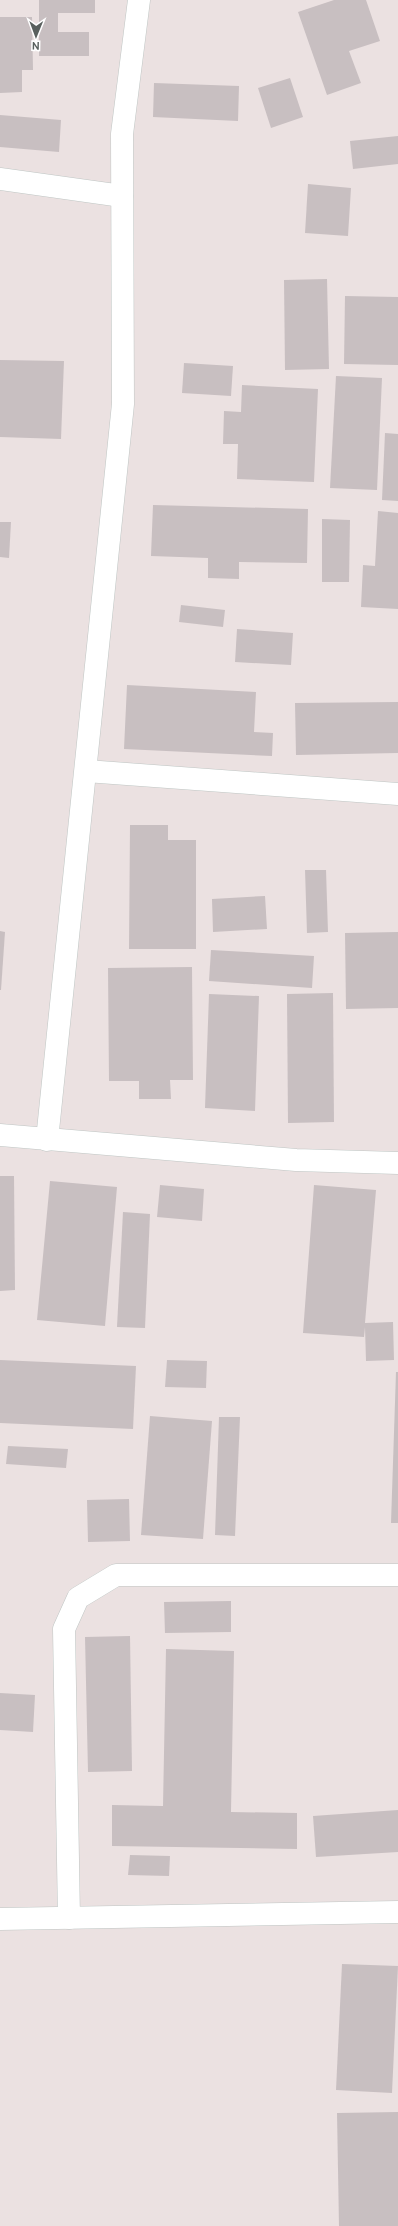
<svg xmlns="http://www.w3.org/2000/svg" width="398" height="2226" font-family="Cabin,sans-serif">
<style>
.building{fill:#c8bfc1}
.lines{fill:none;stroke-linecap:round;stroke-linejoin:round}
.minor-casing{stroke:#bfc6c4;stroke-width:23}
.minor{stroke:#fff;stroke-width:22}
</style>
<rect width="100%" height="100%" fill="#ebe1e1"/>
<g class="building">
<polygon points="39,0 95,0 95,13 58,13 58,32 89,32 89,56 39,56"/>
<polygon points="334,0 366,0 380,41 349,51 361,83 327,95 298,12"/>
<polygon points="0,17 32,17 33,70 22,70 22,92 0,93"/>
<polygon points="290,78 303,117 271,128 258,88"/>
<polygon points="154,83 239,86 238,121 153,117"/>
<polygon points="0,115 61,120 59,152 0,147"/>
<polygon points="398,136 398,164 353,169 350,141"/>
<polygon points="308,184 351,188 348,236 305,233"/>
<polygon points="327,279 329,369 285,370 284,280"/>
<polygon points="345,296 398,297 398,365 344,364"/>
<polygon points="0,360 64,361 61,439 0,437"/>
<polygon points="184,363 233,366 231,396 182,393"/>
<polygon points="336,376 382,378 377,490 330,488"/>
<polygon points="242,385 318,389 314,482 237,479 238,444 223,444 224,411 241,412"/>
<polygon points="385,433 398,434 398,501 382,500"/>
<polygon points="153,505 308,509 307,563 239,562 239,579 208,578 208,558 151,556"/>
<polygon points="378,511 398,513 398,609 361,607 363,565 375,566"/>
<polygon points="322,519 350,520 349,582 322,582"/>
<polygon points="0,522 11,522 9,558 0,557"/>
<polygon points="181,605 225,610 223,627 179,622"/>
<polygon points="237,629 293,633 291,665 235,662"/>
<polygon points="127,685 256,692 254,732 273,733 272,756 124,749"/>
<polygon points="398,702 398,753 296,755 295,703"/>
<polygon points="130,825 168,825 168,840 196,840 196,949 129,949"/>
<polygon points="305,870 326,870 328,932 307,933"/>
<polygon points="265,896 267,929 213,932 212,899"/>
<polygon points="0,931 5,932 1,990 0,990"/>
<polygon points="398,932 398,1008 346,1009 345,933"/>
<polygon points="211,950 314,956 312,988 209,981"/>
<polygon points="192,967 193,1080 170,1080 171,1099 139,1099 139,1081 109,1081 108,968"/>
<polygon points="333,993 334,1122 288,1123 287,994"/>
<polygon points="209,994 259,996 255,1111 205,1108"/>
<polygon points="0,1176 14,1176 15,1290 0,1291"/>
<polygon points="50,1181 117,1187 105,1326 37,1320"/>
<polygon points="160,1185 204,1189 202,1221 157,1217"/>
<polygon points="314,1185 376,1190 365,1323 393,1322 394,1360 366,1361 365,1327 364,1337 303,1333"/>
<polygon points="123,1212 150,1214 145,1328 117,1327"/>
<polygon points="0,1360 136,1366 133,1429 0,1423"/>
<polygon points="167,1360 207,1361 206,1388 165,1387"/>
<polygon points="396,1372 398,1372 398,1523 391,1523"/>
<polygon points="150,1416 212,1421 203,1539 141,1535"/>
<polygon points="219,1417 240,1417 235,1536 215,1535"/>
<polygon points="8,1446 68,1449 66,1468 6,1464"/>
<polygon points="129,1499 130,1541 88,1542 87,1500"/>
<polygon points="231,1601 231,1632 165,1633 164,1602"/>
<polygon points="130,1636 132,1771 88,1772 85,1637"/>
<polygon points="166,1649 234,1651 231,1812 297,1813 297,1849 112,1846 112,1805 163,1806"/>
<polygon points="0,1693 35,1695 33,1732 0,1730"/>
<polygon points="398,1810 398,1852 316,1857 313,1816"/>
<polygon points="130,1855 170,1856 169,1876 128,1875"/>
<polygon points="342,1964 398,1966 392,2093 336,2090"/>
<polygon points="398,2112 398,2226 339,2226 337,2113"/>
</g>
<g class="lines">
<g class="minor-casing">
<g id="minor">
<polyline points="0,179 122,196"/>
<polyline points="86,771 398,794"/>
<polyline points="0,1135 296,1160 398,1163"/>
<polyline points="47,1140 123,404 122,134 139,0"/>
<polyline points="69,1918 64,1629 78,1598 116,1575 398,1575"/>
<polyline points="0,1919 398,1912"/>
</g>
</g>
<use href="#minor" class="minor"/>
</g>
<g transform="translate(36 36) rotate(181)" stroke="#ffffff" stroke-width="3" paint-order="stroke">
<path d="M0-3L7 15L0 10L-7 15Z" fill="#59605e"/>
<text y="-6" font-size="11" font-weight="bold" text-anchor="middle" fill="#59605e">N</text>
</g>
</svg>
